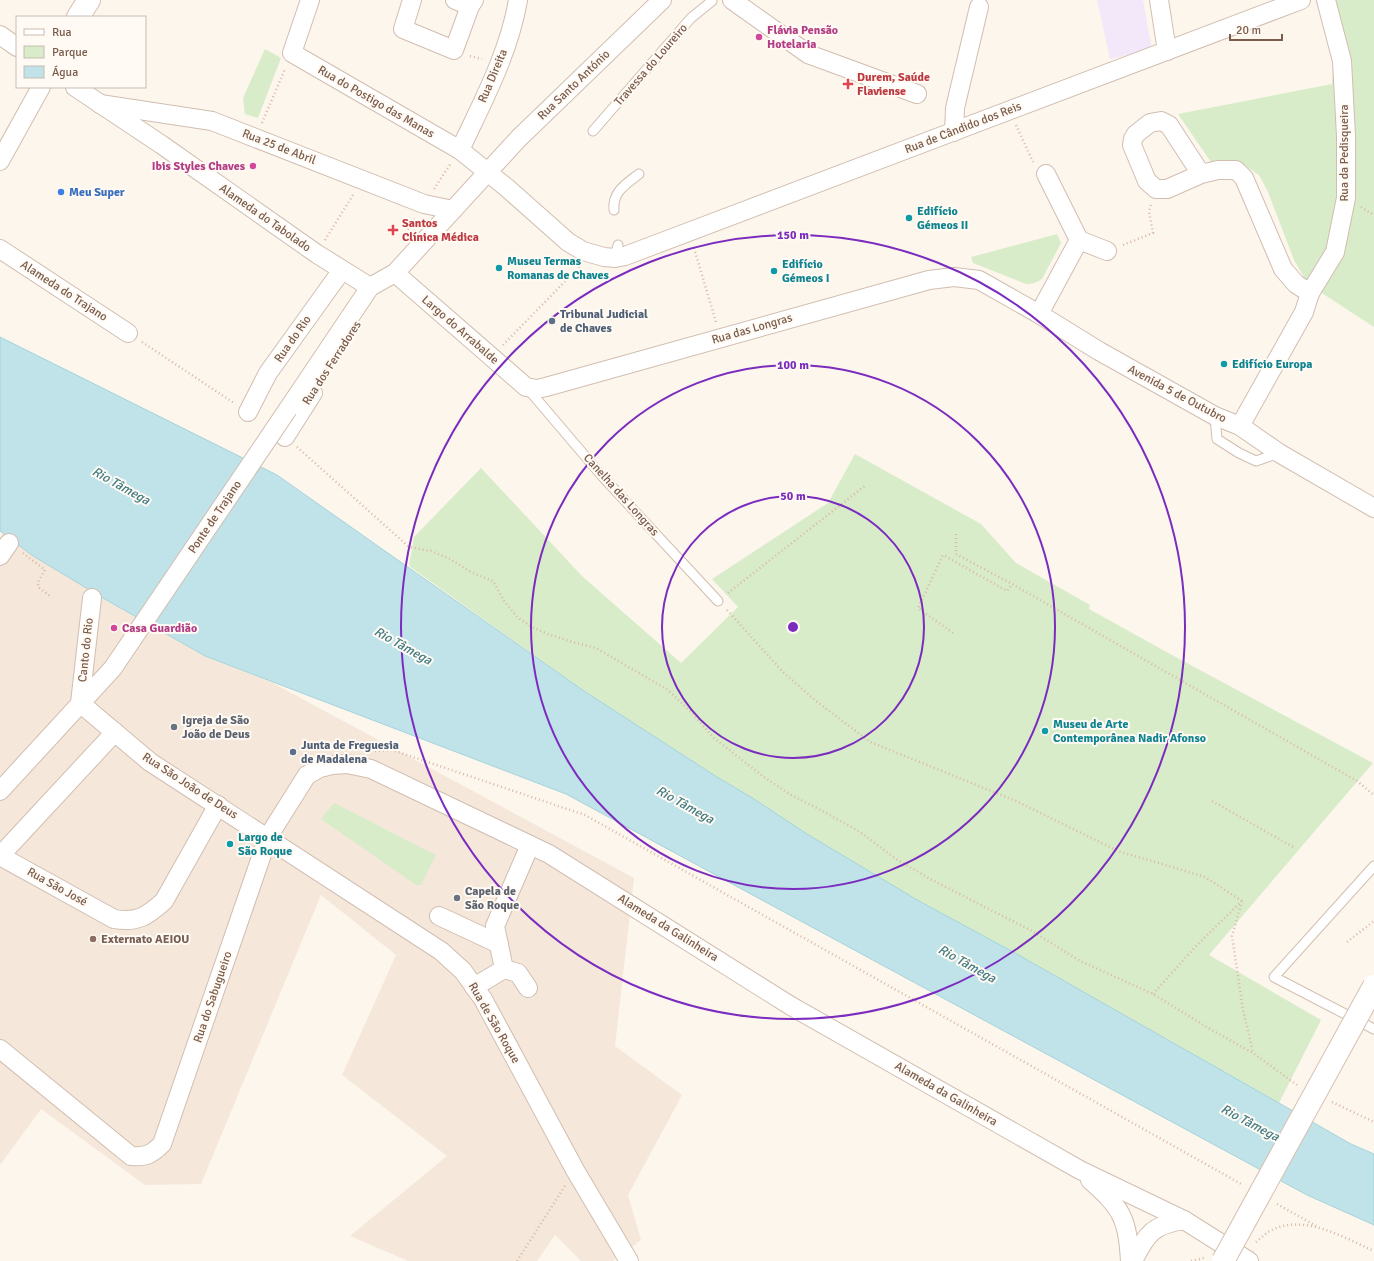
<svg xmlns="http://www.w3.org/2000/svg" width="1374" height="1261" font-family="Signika,sans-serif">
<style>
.residential{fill:#f5e8da}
.education{fill:#f3e8fa}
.green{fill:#d8ecc9}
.water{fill:#bfe3e8;stroke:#a5d3da}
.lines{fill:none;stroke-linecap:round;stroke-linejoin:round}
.lane-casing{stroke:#d1beb0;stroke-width:11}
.street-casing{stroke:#d1beb0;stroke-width:20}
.secondary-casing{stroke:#d6c0b0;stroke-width:24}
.path{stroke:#d9b8a5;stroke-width:2.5;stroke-dasharray:1 3;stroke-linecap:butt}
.lane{stroke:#fff;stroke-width:9}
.street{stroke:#fff;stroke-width:18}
.secondary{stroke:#fff;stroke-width:22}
.street-bridge-casing{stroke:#d1beb0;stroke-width:20;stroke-linecap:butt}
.secondary-bridge-casing{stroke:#d6c0b0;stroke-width:24;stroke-linecap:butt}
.street-bridge{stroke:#fff;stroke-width:18}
.secondary-bridge{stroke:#fff;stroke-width:22}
.ring{fill:none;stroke:#7b2cbf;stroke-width:2}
.hotel-dot{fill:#d1479c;stroke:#fffaf3;stroke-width:1.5}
.health-dot{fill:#e0444e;stroke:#fffaf3;stroke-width:1.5}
.shop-dot{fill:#3f7fe0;stroke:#fffaf3;stroke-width:1.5}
.culture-dot{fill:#0f9aa8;stroke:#fffaf3;stroke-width:1.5}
.service-dot{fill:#5c6f8a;stroke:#fffaf3;stroke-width:1.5}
.worship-dot{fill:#6b7280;stroke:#fffaf3;stroke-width:1.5}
.education-dot{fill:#8d6e63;stroke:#fffaf3;stroke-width:1.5}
.labels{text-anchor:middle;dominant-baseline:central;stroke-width:4;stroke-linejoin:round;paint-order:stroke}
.hotel-label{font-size:12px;font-weight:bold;fill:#b23c85;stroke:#fffaf3;text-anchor:start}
.street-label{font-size:12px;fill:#7a5c4d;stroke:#fffaf3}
.health-label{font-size:12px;font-weight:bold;fill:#be3a42;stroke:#fffaf3;text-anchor:start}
.shop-label{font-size:12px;font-weight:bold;fill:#366cbe;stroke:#fffaf3;text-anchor:start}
.culture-label{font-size:12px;font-weight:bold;fill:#0d838f;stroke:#fffaf3;text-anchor:start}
.service-label{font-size:12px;font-weight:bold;fill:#4e5e75;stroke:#fffaf3;text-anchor:start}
.worship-label{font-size:12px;font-weight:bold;fill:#5b616d;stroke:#fffaf3;text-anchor:start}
.education-label{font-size:12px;font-weight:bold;fill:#785e54;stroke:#fffaf3;text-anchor:start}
.water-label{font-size:13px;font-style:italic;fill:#437c86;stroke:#fffaf3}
.centre{fill:#7b2cbf;stroke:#fffaf3;stroke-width:2}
.ring-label{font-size:12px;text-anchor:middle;font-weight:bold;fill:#7b2cbf;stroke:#fffaf3;stroke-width:4;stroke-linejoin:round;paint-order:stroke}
</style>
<rect width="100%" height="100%" fill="#fdf6ec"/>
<polygon class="residential" points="3,533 33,556 103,598 204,656 271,682 634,878 615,1046 682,1095 628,1195 641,1240 613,1261 581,1261 555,1235 537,1261 408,1261 350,1236 447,1156 342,1075 396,955 321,895 201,1184 145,1185 41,1109 0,1165 0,538"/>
<polygon class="education" points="1097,0 1143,0 1152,49 1110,59"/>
<g class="green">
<polygon points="1329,0 1374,0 1374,327 1308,284 1294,260 1268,192 1259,175 1243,164 1227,161 1213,165 1178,114 1332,84 1335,21"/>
<polygon points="265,49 281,58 258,118 245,114 243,98"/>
<path d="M1057,234l4,9 -19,36c-6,4 -10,5 -16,5l-53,-21 -2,-6z"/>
<polygon points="855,454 981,524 1016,563 1090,605 1089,609 1172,655 1373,763 1209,955 1321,1020 1279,1103 1015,953 919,901 807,834 754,799 717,777 584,691 409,566 414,537 481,468 582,576 681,663 738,607 712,579 828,503"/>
<polygon points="334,803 436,855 421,885 416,885 321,819"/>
</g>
<polygon class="water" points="0,337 277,475 584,691 717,777 754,799 807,834 919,901 1015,953 1351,1144 1374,1154 1374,1225 1307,1195 566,794 205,656 103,598 33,556 0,531"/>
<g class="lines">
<g class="lane-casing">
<g id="lane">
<polyline points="593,131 691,18 712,1"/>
<path d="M614,210c-2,-18 12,-26 25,-36"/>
<polyline points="615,258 618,245"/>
<polyline points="528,389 602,476 718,601"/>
<polyline points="1215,416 1217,439 1239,453 1256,461 1279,453"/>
<polyline points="1374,866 1274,977 1374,1029"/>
</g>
</g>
<g class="street-casing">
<g id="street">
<polyline points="310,0 292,53 460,150 506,187 568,242 583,251 604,257 615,258 625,256 1301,0"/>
<polyline points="412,0 403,29 454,50 470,6 474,0"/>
<polyline points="455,0 470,6"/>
<polyline points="732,0 808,54 917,94"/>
<polyline points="1159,0 1167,51"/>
<polyline points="0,35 17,47"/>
<polyline points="75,87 162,145 317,254 370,287"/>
<polyline points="100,104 212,121 424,204 453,210"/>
<polyline points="954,132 955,108 979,7"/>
<path d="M460,150c23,-49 49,-97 58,-150"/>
<polyline points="0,161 41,87"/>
<polyline points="1201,174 1169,125 1161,121 1150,123 1136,134 1133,139 1132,145 1147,181 1156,189 1167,189 1201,174 1218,170 1236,170 1244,178 1283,269 1296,284 1310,293"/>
<polyline points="1079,240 1107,251"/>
<polyline points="0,249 128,333"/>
<polyline points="395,273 526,387 537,389 546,387 929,280 954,277 979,280 1039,314 1099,351 1215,416 1240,426 1279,453 1374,508"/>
<polyline points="1039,314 1079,240 1046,174"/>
<polyline points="288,409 370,287 395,273 519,138 662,0"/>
<polyline points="248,412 268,373 342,270"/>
<polyline points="1240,426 1304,312 1310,293 1335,252 1346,198 1346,136 1342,61 1326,0"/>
<polyline points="285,437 313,393"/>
<polyline points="0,556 9,543"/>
<polyline points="80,703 150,762 441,951 463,971 483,999 575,1170 629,1261"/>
<polyline points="80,703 92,598"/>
<polyline points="0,791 113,668 142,625"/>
<path d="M0,856l114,63c24,4 33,-3 50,-18l54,-96"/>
<polyline points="0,856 115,732"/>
<polyline points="439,916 499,944"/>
<polyline points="504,969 518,973 528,988"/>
<polyline points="474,987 504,969 495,926 530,845"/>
<path d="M0,1049l131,107c15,1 20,-1 31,-12l106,-307 39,-62 13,-7 12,-3 15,-1 24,5 178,85 242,152 289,164 104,50 65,41"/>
<path d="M1090,1180c11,10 24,21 31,35 7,14 8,31 9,46"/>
<path d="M1133,1261c14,-28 20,-36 51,-41"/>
</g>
</g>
<g class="secondary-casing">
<polyline id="secondary" points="78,17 89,0"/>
</g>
<g class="path">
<polyline points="470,56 482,59"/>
<polyline points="262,123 285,69"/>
<polyline points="1016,125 1033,162"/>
<polyline points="434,189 451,163"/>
<polyline points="1361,207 1374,215"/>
<polyline points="403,236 415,219"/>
<polyline points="325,240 353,195"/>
<polyline points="1123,245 1153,233 1149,212 1151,205"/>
<polyline points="694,248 716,322"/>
<polyline points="142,342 234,403"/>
<polyline points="503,345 579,267"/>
<polyline points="297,447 409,547 431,551 450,559 471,572 493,581 504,601 517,617 532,627 548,634 572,642 596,648 668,690 691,712 714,738 764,777 791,795 817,808 860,832 896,859 932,880 1032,931 1080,961 1153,994 1210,1029 1253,1053 1297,1085"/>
<polyline points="956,534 956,554 1012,584 1357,781 1374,795"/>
<polyline points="23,553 45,570 38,582 38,587 50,596"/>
<polyline points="728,593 866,485"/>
<polyline points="727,610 783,672 816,701 870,742 1016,801 1118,851 1205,877 1242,901"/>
<polyline points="953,633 918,608 943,555 1007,591 1012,584"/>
<polyline points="375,751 392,750 585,815 1243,1185"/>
<polyline points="1212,801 1293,847"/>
<polyline points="1242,901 1232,936 1243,1010 1253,1052"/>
<polyline points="1347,942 1374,921"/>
<polyline points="1153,994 1197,945 1241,902"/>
<polyline points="1332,1102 1374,1122"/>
<polyline points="1277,1204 1318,1227"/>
<path d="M1256,1242c4,-3 8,-7 12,-10 35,-20 74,5 106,19"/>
<polyline points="517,1261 565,1186"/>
<polyline points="1191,1261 1204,1258"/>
</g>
<use href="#lane" class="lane"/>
<use href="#street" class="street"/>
<use href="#secondary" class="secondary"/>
<g class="street-bridge-casing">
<polyline id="street-bridge" points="142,625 288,409"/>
</g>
<g class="secondary-bridge-casing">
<polyline id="secondary-bridge" points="1223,1261 1374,986"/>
</g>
<use href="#street-bridge" class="street-bridge"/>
<use href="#secondary-bridge" class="secondary-bridge"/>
</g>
<g class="ring">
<circle cx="793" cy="627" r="131"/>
<circle cx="793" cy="627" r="262"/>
<circle cx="793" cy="627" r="392"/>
</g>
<g class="hotel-dot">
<circle cx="759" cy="37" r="4"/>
<circle cx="253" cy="166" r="4"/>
<circle cx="114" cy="628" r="4"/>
</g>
<g class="health-dot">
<path d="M846 78h4v4h4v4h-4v4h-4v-4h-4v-4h4z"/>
<path d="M391 224h4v4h4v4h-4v4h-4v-4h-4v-4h4z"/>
</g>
<circle class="shop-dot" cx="61" cy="192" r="4"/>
<g class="culture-dot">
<circle cx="909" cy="218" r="4"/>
<circle cx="499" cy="268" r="4"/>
<circle cx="774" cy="271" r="4"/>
<circle cx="1224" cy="364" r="4"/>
<circle cx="1045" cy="731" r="4"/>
<circle cx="230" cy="844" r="4"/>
</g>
<g class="service-dot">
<circle cx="552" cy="321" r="4"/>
<circle cx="293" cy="752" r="4"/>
</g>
<g class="worship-dot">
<circle cx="174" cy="727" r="4"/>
<circle cx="457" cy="898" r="4"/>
</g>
<circle class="education-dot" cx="93" cy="939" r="4"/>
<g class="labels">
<g class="hotel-label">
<text x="767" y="30">Flávia Pensão<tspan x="767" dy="14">Hotelaria</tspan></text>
<text x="245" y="166" text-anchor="end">Ibis Styles Chaves</text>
<text x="122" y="628">Casa Guardião</text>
</g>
<g class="street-label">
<text transform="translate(651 65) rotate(-49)">Travessa do Loureiro</text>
<text transform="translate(493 76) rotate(-67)">Rua Direita</text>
<text transform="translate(574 85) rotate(-44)">Rua Santo António</text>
<text transform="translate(376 102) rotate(30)">Rua do Postigo das Manas</text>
<text transform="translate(963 128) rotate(-21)">Rua de Cândido dos Reis</text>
<text transform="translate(279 147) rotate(21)">Rua 25 de Abril</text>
<text transform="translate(1344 153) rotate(-90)">Rua da Pedisqueira</text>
<text transform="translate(265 218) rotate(35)">Alameda do Tabolado</text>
<text transform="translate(64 291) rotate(33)">Alameda do Trajano</text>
<text transform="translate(752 329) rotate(-16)">Rua das Longras</text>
<text transform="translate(460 330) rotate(41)">Largo do Arrabalde</text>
<text transform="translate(293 339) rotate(-55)">Rua do Rio</text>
<text transform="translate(332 363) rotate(-57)">Rua dos Ferradores</text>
<text transform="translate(1177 394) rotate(28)">Avenida 5 de Outubro</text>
<text transform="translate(621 495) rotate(48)">Canelha das Longras</text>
<text transform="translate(215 517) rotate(-56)">Ponte de Trajano</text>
<text transform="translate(86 650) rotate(-84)">Canto do Rio</text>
<text transform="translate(190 786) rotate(33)">Rua São João de Deus</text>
<text transform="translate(57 887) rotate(29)">Rua São José</text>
<text transform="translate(668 928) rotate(32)">Alameda da Galinheira</text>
<text transform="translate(213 997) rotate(-71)">Rua do Sabugueiro</text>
<text transform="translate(494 1023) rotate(60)">Rua de São Roque</text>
<text transform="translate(946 1094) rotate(30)">Alameda da Galinheira</text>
</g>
<g class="health-label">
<text x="857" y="77">Durem, Saúde<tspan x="857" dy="14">Flaviense</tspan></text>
<text x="402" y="223">Santos<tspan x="402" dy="14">Clínica Médica</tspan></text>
</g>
<g class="shop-label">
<text x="69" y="192">Meu Super</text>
</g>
<g class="culture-label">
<text x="917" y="211">Edifício<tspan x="917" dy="14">Gémeos II</tspan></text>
<text x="507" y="261">Museu Termas<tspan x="507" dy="14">Romanas de Chaves</tspan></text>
<text x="782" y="264">Edifício<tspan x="782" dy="14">Gémeos I</tspan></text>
<text x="1232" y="364">Edifício Europa</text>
<text x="1053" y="724">Museu de Arte<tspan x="1053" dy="14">Contemporânea Nadir Afonso</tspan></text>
<text x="238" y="837">Largo de<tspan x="238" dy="14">São Roque</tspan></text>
</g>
<g class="service-label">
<text x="560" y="314">Tribunal Judicial<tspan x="560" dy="14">de Chaves</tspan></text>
<text x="301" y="745">Junta de Freguesia<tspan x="301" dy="14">de Madalena</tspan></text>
</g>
<g class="worship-label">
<text x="182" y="720">Igreja de São<tspan x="182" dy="14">João de Deus</tspan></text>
<text x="465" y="891">Capela de<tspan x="465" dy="14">São Roque</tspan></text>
</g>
<g class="education-label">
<text x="101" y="939">Externato AEIOU</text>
</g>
<g class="water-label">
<text transform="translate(121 486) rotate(29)">Rio Tâmega</text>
<text transform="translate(403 646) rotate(29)">Rio Tâmega</text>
<text transform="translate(685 805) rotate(29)">Rio Tâmega</text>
<text transform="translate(967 964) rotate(29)">Rio Tâmega</text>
<text transform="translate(1250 1123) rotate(28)">Rio Tâmega</text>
</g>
</g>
<circle cx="793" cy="627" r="6" class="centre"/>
<g class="ring-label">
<text x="793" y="239">150 m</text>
<text x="793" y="369">100 m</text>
<text x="793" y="500">50 m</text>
</g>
<rect x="16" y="16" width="130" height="72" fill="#fffaf3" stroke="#cabbb1"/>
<rect x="24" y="29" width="20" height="6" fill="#ffffff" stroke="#cabbb1"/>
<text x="52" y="36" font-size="12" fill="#7a5c4d">Rua</text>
<rect x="24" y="46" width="20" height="12" fill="#d8ecc9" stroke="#cabbb1"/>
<text x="52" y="56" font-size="12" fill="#7a5c4d">Parque</text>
<rect x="24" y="66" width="20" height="12" fill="#bfe3e8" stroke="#cabbb1"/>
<text x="52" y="76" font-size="12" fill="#7a5c4d">Água</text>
<path d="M1230 34v6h52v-6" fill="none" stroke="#7a5c4d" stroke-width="2"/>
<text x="1236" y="34" font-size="12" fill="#7a5c4d" stroke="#fffaf3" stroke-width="3" paint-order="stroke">20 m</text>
</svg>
